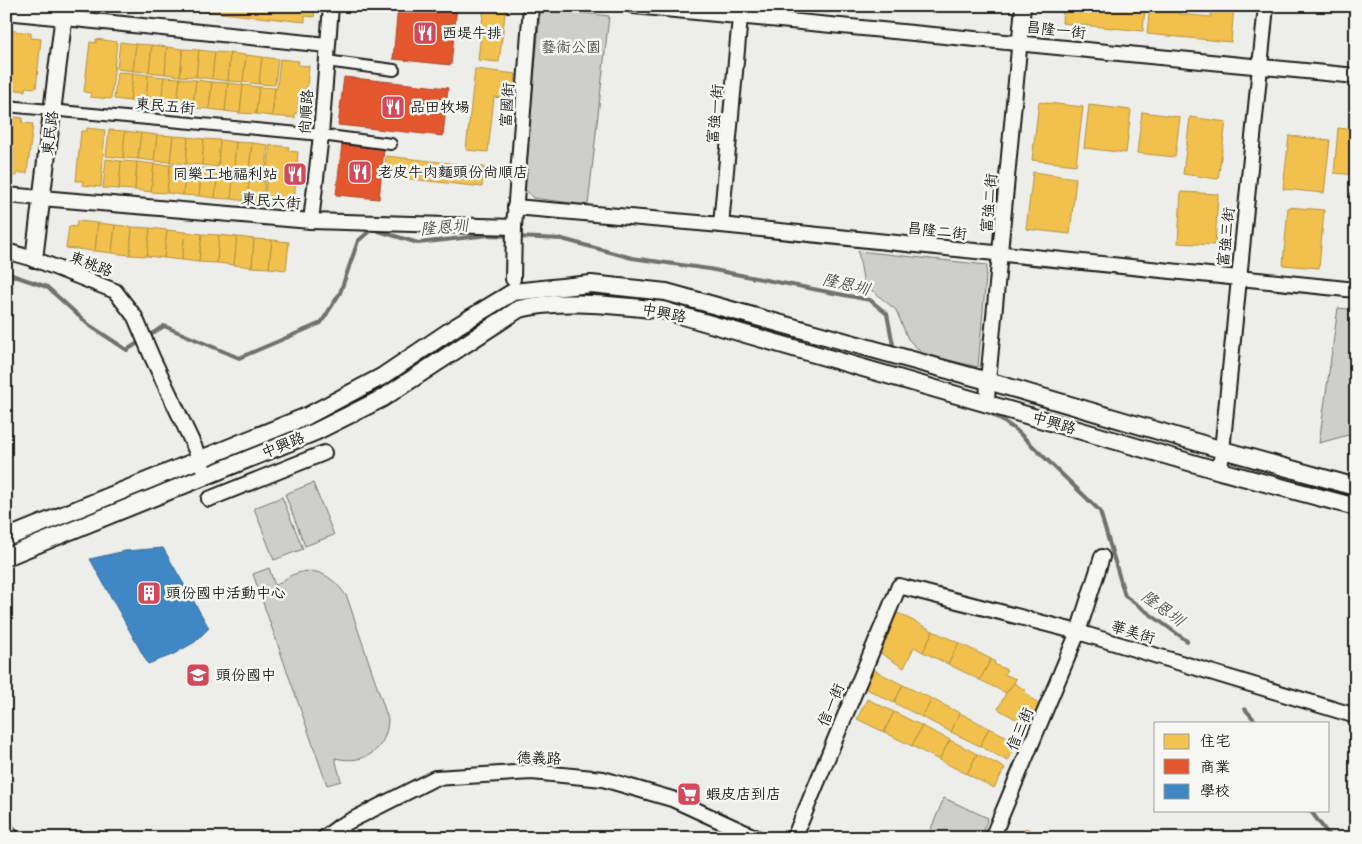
<svg xmlns="http://www.w3.org/2000/svg" width="1362" height="844" font-family="Itim,'LXGW WenKai TC',sans-serif">
<style>
.green{fill:#cececb;stroke:#757574}
.homes{fill:#f2c14e;stroke:#b2903f}
.shops{fill:#e4572e;stroke:#a84529}
.schools{fill:#3f88c5;stroke:#346892}
.lines{fill:none;stroke-linecap:round;stroke-linejoin:round}
.stream{stroke:#6f6f6d;stroke-width:4}
.pedestrian-casing{stroke:#1c1c1c;stroke-width:14}
.minor-casing{stroke:#1c1c1c;stroke-width:18}
.tertiary-casing{stroke:#1c1c1c;stroke-width:20}
.pedestrian{stroke:#f6f6f2;stroke-width:10}
.minor{stroke:#f6f6f2;stroke-width:14}
.tertiary{stroke:#f6f6f2;stroke-width:16}
.labels{text-anchor:middle;dominant-baseline:central;stroke-width:5;stroke-linejoin:round;paint-order:stroke}
.street-label{font-size:15px;fill:#1c1c1c;stroke:#f6f6f2}
.poi-label{font-size:15px;fill:#1c1c1c;stroke:#f6f6f2;text-anchor:start}
.park-label{font-size:15px;fill:#515151;stroke:#f6f6f2}
.water-label{font-size:16px;font-style:italic;fill:#535352;stroke:#f6f6f2}
</style>
<rect width="100%" height="100%" fill="#edede9"/>
<filter id="ink" filterUnits="userSpaceOnUse"><feTurbulence type="fractalNoise" baseFrequency=".02" numOctaves="2"/><feDisplacementMap in="SourceGraphic" scale="10" xChannelSelector="R" yChannelSelector="G"/><feConvolveMatrix kernelMatrix="1 2 1 2 8 2 1 2 1" color-interpolation-filters="sRGB"/></filter>
<g filter="url(#ink)">
<g class="green">
<polygon points="548,9 609,16 588,205 533,198 524,188 540,14"/>
<polygon points="858,251 987,265 978,367 923,354 908,339 896,310 864,284"/>
<polygon points="1338,308 1356,310 1356,431 1352,434 1319,443"/>
<polygon points="313,483 334,535 305,546 285,494"/>
<polygon points="282,497 303,549 274,560 254,508"/>
<path d="M269,568l6,18c7,-4 12,-10 20,-12 23,-9 40,5 52,23l41,122c-1,32 -24,46 -53,39l6,23 -14,4 -74,-211z"/>
<polygon points="944,798 988,818 980,838 927,838"/>
</g>
<g class="homes">
<polygon points="157,6 315,6 314,17 305,16 305,22"/>
<polygon points="484,6 506,6 499,62 478,60"/>
<polygon points="887,6 937,6 936,12"/>
<polygon points="1063,6 1138,6 1138,7 1145,8 1143,31 1062,23"/>
<polygon points="1150,6 1180,6 1179,14 1211,17 1211,6 1234,6 1231,42 1147,34"/>
<polygon points="6,30 31,33 31,38 41,39 36,88 25,87 25,91 6,89"/>
<polygon points="96,39 117,42 111,99 90,97 91,93 84,92 90,42 96,43"/>
<polygon points="120,42 136,44 133,71 117,69"/>
<polygon points="136,44 152,45 149,72 133,71"/>
<polygon points="152,45 167,47 165,74 149,72"/>
<polygon points="167,47 183,49 180,76 165,74"/>
<polygon points="183,49 199,50 196,77 180,76"/>
<polygon points="199,50 215,52 212,79 196,77"/>
<polygon points="215,52 230,53 228,81 212,79"/>
<polygon points="230,53 246,55 243,82 228,81"/>
<polygon points="246,55 262,57 259,84 243,82"/>
<polygon points="262,57 278,59 275,85 259,84"/>
<polygon points="280,59 299,61 298,65 309,66 304,114 295,113 295,118 272,116 275,88 277,88"/>
<polygon points="475,69 516,74 513,105 500,103 501,98 494,97 488,152 466,150"/>
<polygon points="117,72 133,73 130,101 114,99"/>
<polygon points="133,73 148,75 146,103 130,101"/>
<polygon points="148,75 164,77 161,104 146,103"/>
<polygon points="164,77 180,78 177,106 161,104"/>
<polygon points="180,78 196,80 193,108 177,106"/>
<polygon points="196,80 212,82 209,109 193,108"/>
<polygon points="212,82 228,83 225,111 209,109"/>
<polygon points="228,83 243,85 240,113 225,111"/>
<polygon points="243,85 259,87 256,114 240,113"/>
<polygon points="259,87 275,88 272,116 256,114"/>
<polygon points="1039,102 1083,107 1076,165 1032,160"/>
<polygon points="1089,105 1131,110 1126,153 1084,148"/>
<polygon points="1142,112 1180,117 1175,157 1137,153"/>
<polygon points="6,116 23,118 22,123 33,124 27,173 17,173 17,176 6,175"/>
<polygon points="1190,117 1226,122 1218,179 1183,174"/>
<polygon points="87,128 105,130 101,187 82,185 83,181 76,181 81,131 87,131"/>
<polygon points="1338,128 1356,130 1356,175 1334,173"/>
<polygon points="109,130 125,131 123,158 106,156"/>
<polygon points="125,131 141,133 138,159 123,158"/>
<polygon points="141,133 157,135 154,161 138,159"/>
<polygon points="157,135 173,136 170,162 154,161"/>
<polygon points="173,136 188,137 186,164 170,162"/>
<polygon points="1289,136 1330,140 1324,193 1283,189"/>
<polygon points="188,137 204,139 202,165 186,164"/>
<polygon points="204,139 220,140 218,167 202,165"/>
<polygon points="220,140 236,142 234,168 218,167"/>
<polygon points="236,142 252,143 249,170 234,168"/>
<polygon points="252,143 268,145 266,171 249,170"/>
<polygon points="270,145 289,147 288,151 298,152 294,202 285,201 285,205 264,203"/>
<polygon points="386,156 484,167 482,187 384,176"/>
<polygon points="106,159 121,161 119,189 103,188"/>
<polygon points="121,161 137,162 135,190 119,189"/>
<polygon points="137,162 154,164 151,192 135,190"/>
<polygon points="154,164 170,165 167,193 151,192"/>
<polygon points="170,165 186,167 183,195 167,193"/>
<polygon points="186,167 202,168 199,196 183,195"/>
<polygon points="202,168 218,170 215,198 199,196"/>
<polygon points="218,170 234,171 231,199 215,198"/>
<polygon points="234,171 250,173 247,201 231,199"/>
<polygon points="1033,172 1076,178 1070,234 1026,229"/>
<polygon points="250,173 265,174 263,203 247,201"/>
<polygon points="1181,192 1218,194 1215,245 1178,243"/>
<polygon points="1288,207 1324,210 1319,268 1283,265"/>
<polygon points="77,221 98,223 95,251 66,248 69,226 76,227"/>
<polygon points="98,223 115,225 112,253 95,251"/>
<polygon points="115,225 132,227 130,255 112,253"/>
<polygon points="132,227 150,228 147,256 130,255"/>
<polygon points="150,228 167,230 164,258 147,256"/>
<polygon points="167,230 185,232 182,260 164,258"/>
<polygon points="185,232 202,234 199,262 182,260"/>
<polygon points="202,234 219,235 217,263 199,262"/>
<polygon points="219,235 237,237 234,265 217,263"/>
<polygon points="237,237 254,239 252,267 234,265"/>
<polygon points="254,239 272,240 269,268 252,267"/>
<polygon points="272,240 289,242 286,270 269,268"/>
<polygon points="896,612 933,631 923,652 914,647 904,668 879,652"/>
<polygon points="933,631 959,643 948,664 923,652"/>
<polygon points="959,643 991,659 980,680 948,664"/>
<polygon points="991,659 995,662 994,664 1007,670 1004,674 1016,679 1014,683 1006,693 980,680"/>
<polygon points="874,670 903,685 894,703 865,688"/>
<polygon points="1014,683 1025,690 1025,692 1040,706 1028,726 998,709 1006,693"/>
<polygon points="903,685 932,699 922,717 894,703"/>
<polygon points="867,699 894,712 884,732 857,719"/>
<polygon points="932,699 960,713 951,732 922,717"/>
<polygon points="894,712 922,726 912,746 884,732"/>
<polygon points="960,713 989,728 980,746 951,732"/>
<polygon points="922,726 950,740 939,760 912,746"/>
<polygon points="989,728 1018,742 1008,761 980,746"/>
<polygon points="950,740 977,754 967,774 939,760"/>
<polygon points="977,754 1005,768 994,788 967,774"/>
<polygon points="1025,828 1039,833 1038,838 1022,837"/>
</g>
<g class="shops">
<polygon points="398,6 457,6 451,65 393,59"/>
<polygon points="344,77 448,88 443,136 338,125"/>
<polygon points="342,144 384,149 379,199 336,195"/>
</g>
<polygon class="schools" points="163,548 209,628 195,642 172,655 148,664 90,559 125,551"/>
<g class="lines">
<g class="stream">
<polyline points="517,237 562,239 632,258 709,269 870,300 887,314 893,345"/>
<polyline points="6,273 47,287 89,325 127,350 141,341"/>
<polyline points="147,337 164,326 239,358 321,323 340,293 358,241 372,229 418,243 489,235 510,236"/>
<polyline points="988,411 1016,430 1100,511 1125,596 1187,641"/>
<polyline points="1245,709 1257,723"/>
<polyline points="1310,810 1331,838"/>
</g>
<g class="pedestrian-casing">
<g id="pedestrian">
<polyline points="326,61 394,70"/>
<polyline points="6,106 321,135 391,144"/>
</g>
</g>
<g class="minor-casing">
<g id="minor">
<polyline points="634,6 1356,76"/>
<polyline points="6,12 327,45"/>
<polyline points="6,195 311,221 514,227 531,6"/>
<polyline points="515,207 721,225 1356,290"/>
<polyline points="311,221 321,135 331,6"/>
<polyline points="721,225 741,6"/>
<polyline points="6,251 34,259 115,291 135,317 152,357 194,446 203,468"/>
<polyline points="513,279 514,227"/>
<polyline points="987,403 988,381 1023,6"/>
<polyline points="1220,471 1266,6"/>
<polyline points="209,499 324,453"/>
<polyline points="340,826 345,838"/>
<polyline points="324,838 340,826 435,778 532,772 603,779 672,799 757,838"/>
<polyline points="794,838 899,586 1078,632 1356,716"/>
<polyline points="992,838 1078,632 1102,557"/>
</g>
</g>
<g class="tertiary-casing">
<g id="tertiary">
<polyline points="34,259 65,6"/>
<polyline points="6,538 307,416 383,376 457,326 513,292 591,284 666,292 988,381 1223,450 1356,487"/>
<path d="M6,557l309,-125 68,-34 136,-89c44,-11 98,-3 143,1l558,161 136,36"/>
<polyline points="6,831 11,838"/>
</g>
</g>
<use href="#pedestrian" class="pedestrian"/>
<use href="#minor" class="minor"/>
<use href="#tertiary" class="tertiary"/>
</g>
</g>
<defs>
<g id="restaurant-square" transform="scale(1.25)"><rect x="-9" y="-9" width="18" height="18" rx="4" fill="#d1495b" stroke="#f6f6f2"/><path d="M-5-6h1v4h1v-4h1v4h1v-4h1v5L-1.5 .5V6h-2V.5L-5-1ZM5-6V6H3V1.5H1.5Q1.5-4 5-6Z" fill="#fff"/></g>
<g id="building-square" transform="scale(1.25)"><rect x="-9" y="-9" width="18" height="18" rx="4" fill="#d1495b" stroke="#f6f6f2"/><path d="M-4-6H4V6H1V3H-1V6H-4ZM-2.5-4.3h1.7v1.8h-1.7ZM.8-4.3h1.7v1.8H.8ZM-2.5-1h1.7V.8h-1.7ZM.8-1h1.7V.8H.8Z" fill="#fff"/></g>
<g id="school-square" transform="scale(1.25)"><rect x="-9" y="-9" width="18" height="18" rx="4" fill="#d1495b" stroke="#f6f6f2"/><path d="M0-5L7-2L0 1L-7-2ZM-4 1L0 2.5L4 1V4Q0 6-4 4Z" fill="#fff"/></g>
<g id="supermarket-square" transform="scale(1.25)"><rect x="-9" y="-9" width="18" height="18" rx="4" fill="#d1495b" stroke="#f6f6f2"/><path d="M-6-5.5h2.5l.6 2H6L4.5 2H-2.5L-4.4-4H-6ZM-1.5 3.2a1.3 1.3 0 1 0 .1 0ZM3 3.2a1.3 1.3 0 1 0 .1 0Z" fill="#fff"/></g>
</defs>
<g fill-rule="evenodd">
<use href="#restaurant-square" x="425" y="33"/>
<use href="#restaurant-square" x="393" y="107"/>
<use href="#restaurant-square" x="360" y="172"/>
<use href="#restaurant-square" x="295" y="174"/>
<use href="#building-square" x="149" y="593"/>
<use href="#school-square" x="198" y="675"/>
<use href="#supermarket-square" x="689" y="794"/>
</g>
<g class="labels">
<g class="street-label">
<text transform="translate(1056 30) rotate(6)">昌隆一街</text>
<text transform="translate(507 105) rotate(-86)">富國街</text>
<text transform="translate(165 106) rotate(5)">東民五街</text>
<text transform="translate(306 112) rotate(-86)">尚順路</text>
<text transform="translate(715 114) rotate(-85)">富強一街</text>
<text transform="translate(50 133) rotate(-83)">東民路</text>
<text transform="translate(271 201) rotate(5)">東民六街</text>
<text transform="translate(989 203) rotate(-85)">富強二街</text>
<text transform="translate(937 231) rotate(6)">昌隆二街</text>
<text transform="translate(1226 237) rotate(-84)">富強三街</text>
<text transform="translate(91 264) rotate(21)">東桃路</text>
<text transform="translate(664 313) rotate(11)">中興路</text>
<text transform="translate(1054 423) rotate(16)">中興路</text>
<text transform="translate(283 445) rotate(-22)">中興路</text>
<text transform="translate(1133 632) rotate(17)">華美街</text>
<text transform="translate(831 705) rotate(-67)">信一街</text>
<text transform="translate(1020 729) rotate(-67)">信三街</text>
<text transform="translate(539 758) rotate(2)">德義路</text>
</g>
<g class="poi-label">
<text x="442" y="33">西堤牛排</text>
<text x="410" y="107">品田牧場</text>
<text x="378" y="172">老皮牛肉麵頭份尚順店</text>
<text x="278" y="174" text-anchor="end">同樂工地福利站</text>
<text x="166" y="593">頭份國中活動中心</text>
<text x="216" y="675">頭份國中</text>
<text x="706" y="794">蝦皮店到店</text>
</g>
<g class="park-label">
<text x="571" y="47">藝術公園</text>
</g>
<g class="water-label">
<text transform="translate(444 227) rotate(-5)">隆恩圳</text>
<text transform="translate(846 284) rotate(13)">隆恩圳</text>
<text transform="translate(1163 608) rotate(36)">隆恩圳</text>
</g>
</g>
<rect width="1362" height="844" fill="none" stroke="#f6f6f2" stroke-width="25"/>
<rect x="12" y="12" width="1337" height="819" fill="none" stroke="#1c1c1c" stroke-width="2" filter="url(#ink)"/>
<rect x="1154" y="722" width="175" height="90" fill="#f6f6f2" stroke="#9f9f9c"/>
<rect x="1164" y="734" width="25" height="15" fill="#f2c14e" stroke="#9f9f9c"/>
<text x="1200" y="746" font-size="15" fill="#1c1c1c">住宅</text>
<rect x="1164" y="759" width="25" height="15" fill="#e4572e" stroke="#9f9f9c"/>
<text x="1200" y="772" font-size="15" fill="#1c1c1c">商業</text>
<rect x="1164" y="784" width="25" height="15" fill="#3f88c5" stroke="#9f9f9c"/>
<text x="1200" y="796" font-size="15" fill="#1c1c1c">學校</text>
</svg>
